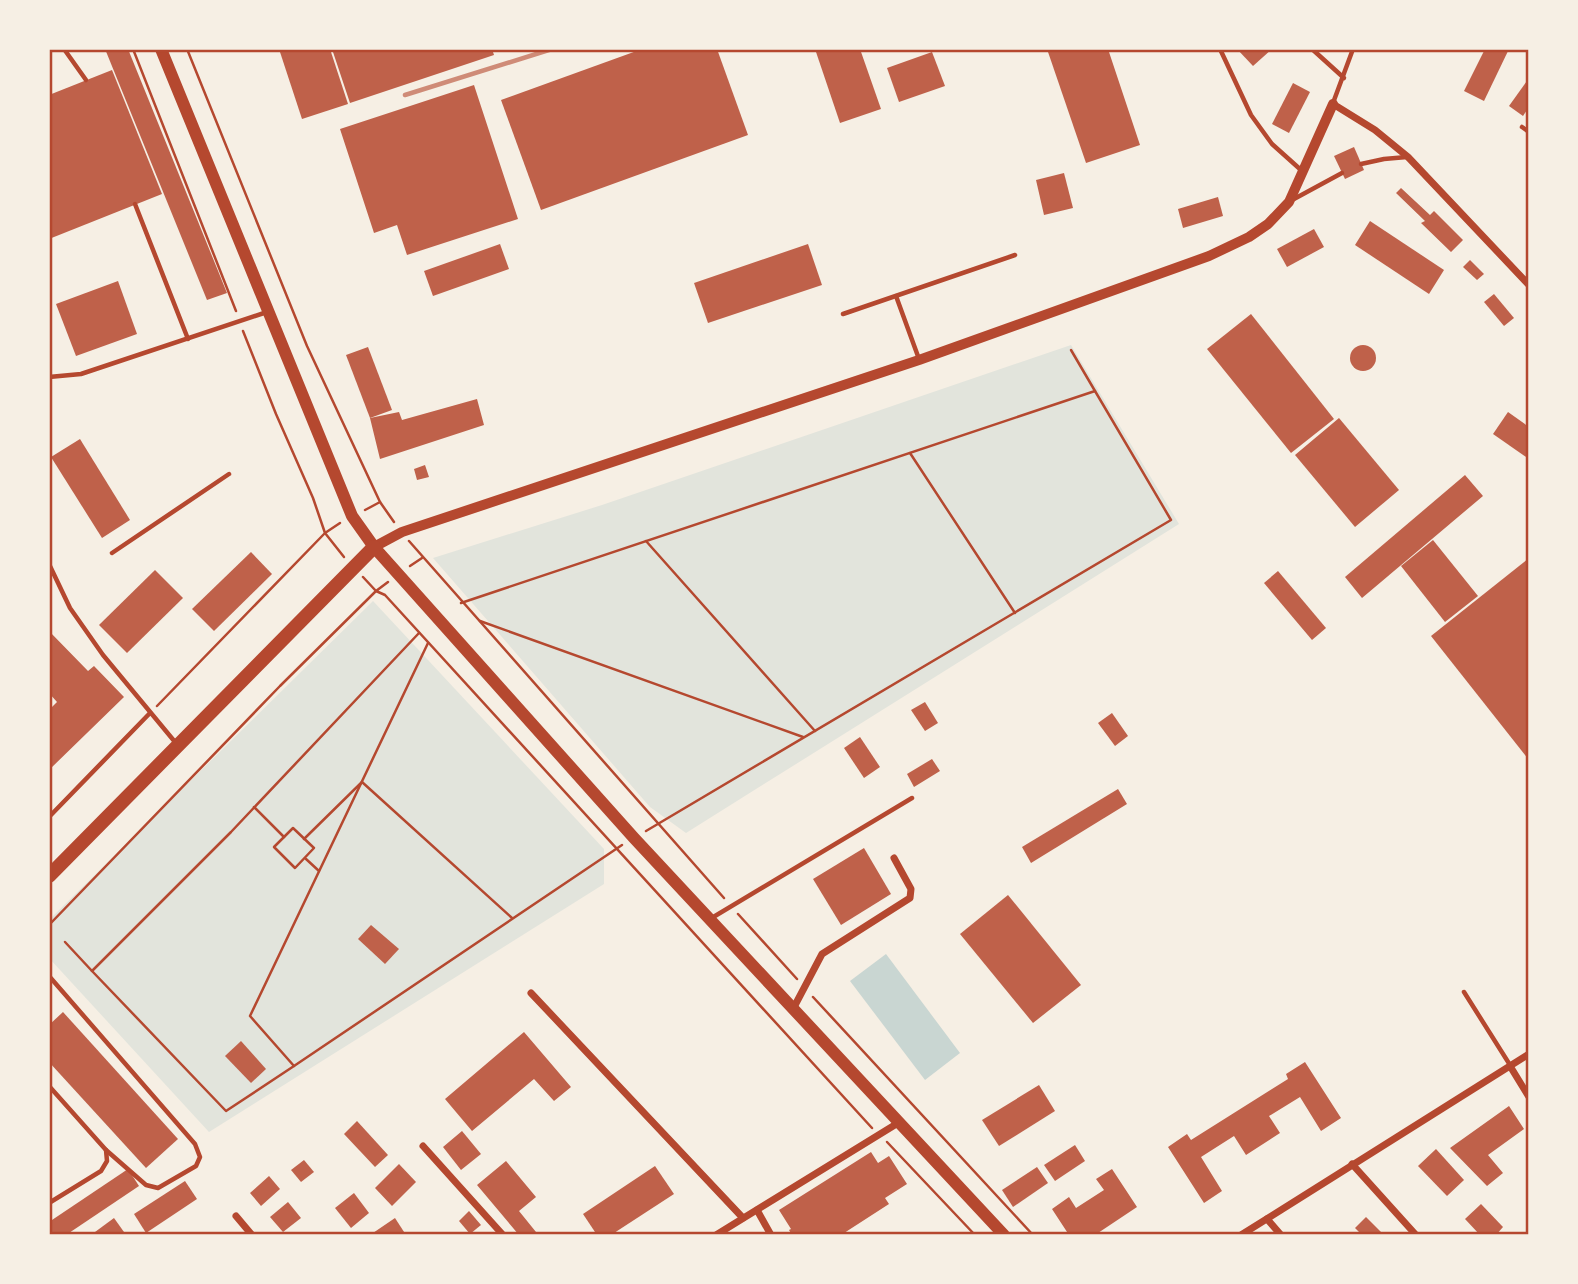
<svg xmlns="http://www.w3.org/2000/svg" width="1578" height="1284" font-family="'Open Sans',sans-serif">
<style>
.green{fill:#e2e4dc}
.water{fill:#c9d6d2}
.building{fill:#bf614a}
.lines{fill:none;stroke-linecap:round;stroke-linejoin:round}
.path{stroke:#b5482f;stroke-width:2.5}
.service{stroke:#b5482f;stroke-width:4.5}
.minor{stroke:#b5482f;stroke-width:7}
.tertiary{stroke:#b5482f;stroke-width:10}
.secondary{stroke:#b5482f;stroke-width:12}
.primary{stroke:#b5482f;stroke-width:14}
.rail{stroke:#cf8b77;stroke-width:4.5}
.neatline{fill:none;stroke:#b5482f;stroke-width:2.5}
</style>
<rect width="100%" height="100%" fill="#f6efe4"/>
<g class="green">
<polygon points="1071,345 1179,524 686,833 650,807 433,558 602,505"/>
<polygon points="373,601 604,849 604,884 209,1132 49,958 49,920"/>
</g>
<polygon class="water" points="886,954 960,1053 925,1080 850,981"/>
<g class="building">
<polygon points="105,49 128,49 227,293 207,300"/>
<polygon points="279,49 330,49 348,104 302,119"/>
<polygon points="332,49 492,49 494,55 350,103"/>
<polygon points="642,49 717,49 748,135 541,210 501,100"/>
<polygon points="815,49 860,49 881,109 840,123"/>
<polygon points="1047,49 1108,49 1140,145 1086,163"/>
<polygon points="1237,49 1272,49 1253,66"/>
<polygon points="1485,49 1509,49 1484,101 1464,91"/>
<polygon points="932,52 945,86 899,102 887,68"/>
<polygon points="112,70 162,194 49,239 49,95"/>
<polygon points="1529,78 1529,107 1523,116 1509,106"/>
<polygon points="1293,83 1310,92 1289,133 1272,124"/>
<polygon points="474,85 518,219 407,255 397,225 374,233 340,129"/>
<polygon points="1354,147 1364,170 1345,179 1334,156"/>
<polygon points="1064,173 1073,208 1044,215 1036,180"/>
<polygon points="1401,188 1430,215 1434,211 1463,240 1451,252 1421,223 1425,221 1396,193"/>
<polygon points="1218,197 1223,216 1183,228 1178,209"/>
<polygon points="1370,221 1444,270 1429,294 1355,245"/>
<polygon points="1314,229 1324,247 1287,267 1277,249"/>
<polygon points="500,244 509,269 433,296 424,271"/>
<polygon points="808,244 822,285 708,323 694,283"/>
<polygon points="1470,260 1484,274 1477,280 1463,267"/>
<polygon points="118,281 137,334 76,356 56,304"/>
<polygon points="1494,294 1514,318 1504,326 1484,302"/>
<polygon points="1251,314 1334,419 1291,453 1207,349"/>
<circle cx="1363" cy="358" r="13"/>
<polygon points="368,347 392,410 370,418 346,355"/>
<polygon points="477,399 484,425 380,459 370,418 399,412 402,420"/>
<polygon points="1508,412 1529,427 1529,459 1493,434"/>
<polygon points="1339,418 1399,490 1355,527 1295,455"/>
<polygon points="80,439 130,520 102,538 51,457"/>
<polygon points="425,465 429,477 417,480 414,469"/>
<polygon points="1465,475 1483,496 1362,598 1345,577"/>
<polygon points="1433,540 1478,596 1445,622 1401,566"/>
<polygon points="251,552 272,574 214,631 192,609"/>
<polygon points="1529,558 1529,760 1431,636"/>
<polygon points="155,570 183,598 127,653 99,625"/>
<polygon points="1278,571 1326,628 1312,640 1264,583"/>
<polygon points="49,631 88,671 94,666 124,697 49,770 49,710 57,702 49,693"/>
<polygon points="925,702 938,723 925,731 911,710"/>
<polygon points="1112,713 1128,736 1115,746 1098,723"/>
<polygon points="860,737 880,767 864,778 844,748"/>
<polygon points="932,759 940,771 914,787 907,774"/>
<polygon points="1118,789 1127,804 1031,863 1022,847"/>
<polygon points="864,848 891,894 841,925 813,879"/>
<polygon points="1008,895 1081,985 1033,1023 960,934"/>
<polygon points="371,925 399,949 385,964 358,939"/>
<polygon points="63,1012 178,1139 146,1168 49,1062 49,1025"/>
<polygon points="524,1032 571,1087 554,1101 534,1079 472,1131 445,1099"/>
<polygon points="241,1041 266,1069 251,1083 225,1056"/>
<polygon points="1305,1062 1341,1118 1321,1131 1300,1097 1269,1116 1280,1133 1246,1155 1234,1136 1201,1157 1222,1191 1204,1203 1168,1147 1187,1134 1191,1140 1288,1079 1286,1074"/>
<polygon points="1039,1085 1055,1111 999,1146 982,1120"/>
<polygon points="1509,1106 1524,1129 1488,1155 1503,1173 1487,1186 1450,1148"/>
<polygon points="357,1121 388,1155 375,1167 344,1134"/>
<polygon points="462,1131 481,1154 461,1170 443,1147"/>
<polygon points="1075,1145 1085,1161 1055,1181 1044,1165"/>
<polygon points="1436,1149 1464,1180 1447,1196 1418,1166"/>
<polygon points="871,1152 878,1163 889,1156 907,1184 885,1198 889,1204 841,1235 792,1235 789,1230 791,1229 779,1210"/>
<polygon points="304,1160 314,1172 301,1182 291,1170"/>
<polygon points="506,1161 536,1197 519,1211 536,1232 532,1235 519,1235 477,1185"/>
<polygon points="399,1164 416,1182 392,1206 375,1188"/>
<polygon points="655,1166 674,1194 611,1235 597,1235 583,1214"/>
<polygon points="1037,1167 1048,1183 1013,1207 1002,1190"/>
<polygon points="128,1169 139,1186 66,1235 49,1235 49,1222"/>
<polygon points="1112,1169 1137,1207 1095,1235 1069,1235 1052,1209 1069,1197 1076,1208 1104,1190 1096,1179"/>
<polygon points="269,1176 280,1189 261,1206 250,1193"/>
<polygon points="185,1181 197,1199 146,1233 134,1214"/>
<polygon points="354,1193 369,1213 351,1228 335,1208"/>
<polygon points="288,1202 301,1218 283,1232 270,1217"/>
<polygon points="1481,1204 1503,1227 1496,1235 1480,1235 1465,1219"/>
<polygon points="469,1211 481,1225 470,1234 459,1221"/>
<polygon points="1366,1217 1384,1235 1362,1235 1355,1228"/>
<polygon points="114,1218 124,1232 119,1235 97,1235 95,1232"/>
<polygon points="395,1218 406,1235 370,1235"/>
</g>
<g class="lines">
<g class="path">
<polyline points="133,49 236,311"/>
<polyline points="187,49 307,346 380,502 365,510"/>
<polyline points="1071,350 1095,391"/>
<polyline points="910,453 1015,613"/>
<polyline points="380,502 394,522"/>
<polyline points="340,523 325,533 344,557"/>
<polyline points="409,541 724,898"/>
<polyline points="646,541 815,731"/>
<polyline points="410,566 422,558"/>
<polyline points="388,582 376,591 385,595 872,1128"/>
<polyline points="461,603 1095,391 1171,520 646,831"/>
<polyline points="480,621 803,737"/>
<polyline points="428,643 250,1016 294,1066 622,845"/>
<polyline points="157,706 325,533 313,498 276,414 243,331"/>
<polyline points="254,807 284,837"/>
<polygon points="293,828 314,848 295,868 274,847"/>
<polyline points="304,839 362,782 512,918"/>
<polyline points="306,859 319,871"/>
<polyline points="738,914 797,979"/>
<polyline points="49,925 280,686 376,591 363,577"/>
<polyline points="65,942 92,971"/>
<polyline points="813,997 1033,1235"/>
<polyline points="294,1066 226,1111 92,971 231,832 419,633"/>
<polyline points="887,1142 975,1235"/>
</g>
<g class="service">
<polyline points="64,49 86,80"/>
<polyline points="1220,49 1251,115 1272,144 1301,170"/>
<polyline points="1312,49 1344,78"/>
<polyline points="1333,103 1353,49"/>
<polyline points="1522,127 1529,132"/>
<polyline points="1361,164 1384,159 1407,157"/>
<polyline points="1294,199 1342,173"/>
<polyline points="135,204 188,339"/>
<polyline points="896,296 919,359"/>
<polyline points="843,314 1015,255"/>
<polyline points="49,377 81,374 267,312"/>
<polyline points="112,553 229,474"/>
<polyline points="49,564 70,608 103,655 175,742"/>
<polyline points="49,817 150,713"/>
<polyline points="710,919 912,798"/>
<polyline points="49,976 195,1144 200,1157 196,1166 158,1188 146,1185 106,1150"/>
<polyline points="1464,992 1510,1065"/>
<polyline points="49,1086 106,1150 107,1161 101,1171 49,1203"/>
</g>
<g class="minor">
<polyline points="1333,104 1375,130 1408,157 1529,285"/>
<polyline points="531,993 743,1218"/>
<polyline points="793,1009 822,954 910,898 911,889 894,858"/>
<polyline points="1510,1066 1529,1097"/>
<polyline points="423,1146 503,1235"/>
<polyline points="1352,1164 1416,1235"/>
<polyline points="757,1210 771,1235"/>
<polyline points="236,1216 252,1235"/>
<polyline points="1267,1219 1281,1235"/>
<polyline points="716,1235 898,1123"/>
<polyline points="1241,1235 1529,1054"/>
</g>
<polyline class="tertiary" points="374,547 402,532 919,360 1209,256 1249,237 1268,224 1289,202 1333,104"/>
<polyline class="secondary" points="161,49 352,516 374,547 634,838 1004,1235"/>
<polyline class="primary" points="49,876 374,547"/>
<g class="rail">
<polyline points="1528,49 1529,49"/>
<polyline points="405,95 552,49"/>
</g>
</g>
<rect width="1578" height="1284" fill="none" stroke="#f6efe4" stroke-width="102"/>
<rect x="51" y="51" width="1476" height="1182" class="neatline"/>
</svg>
